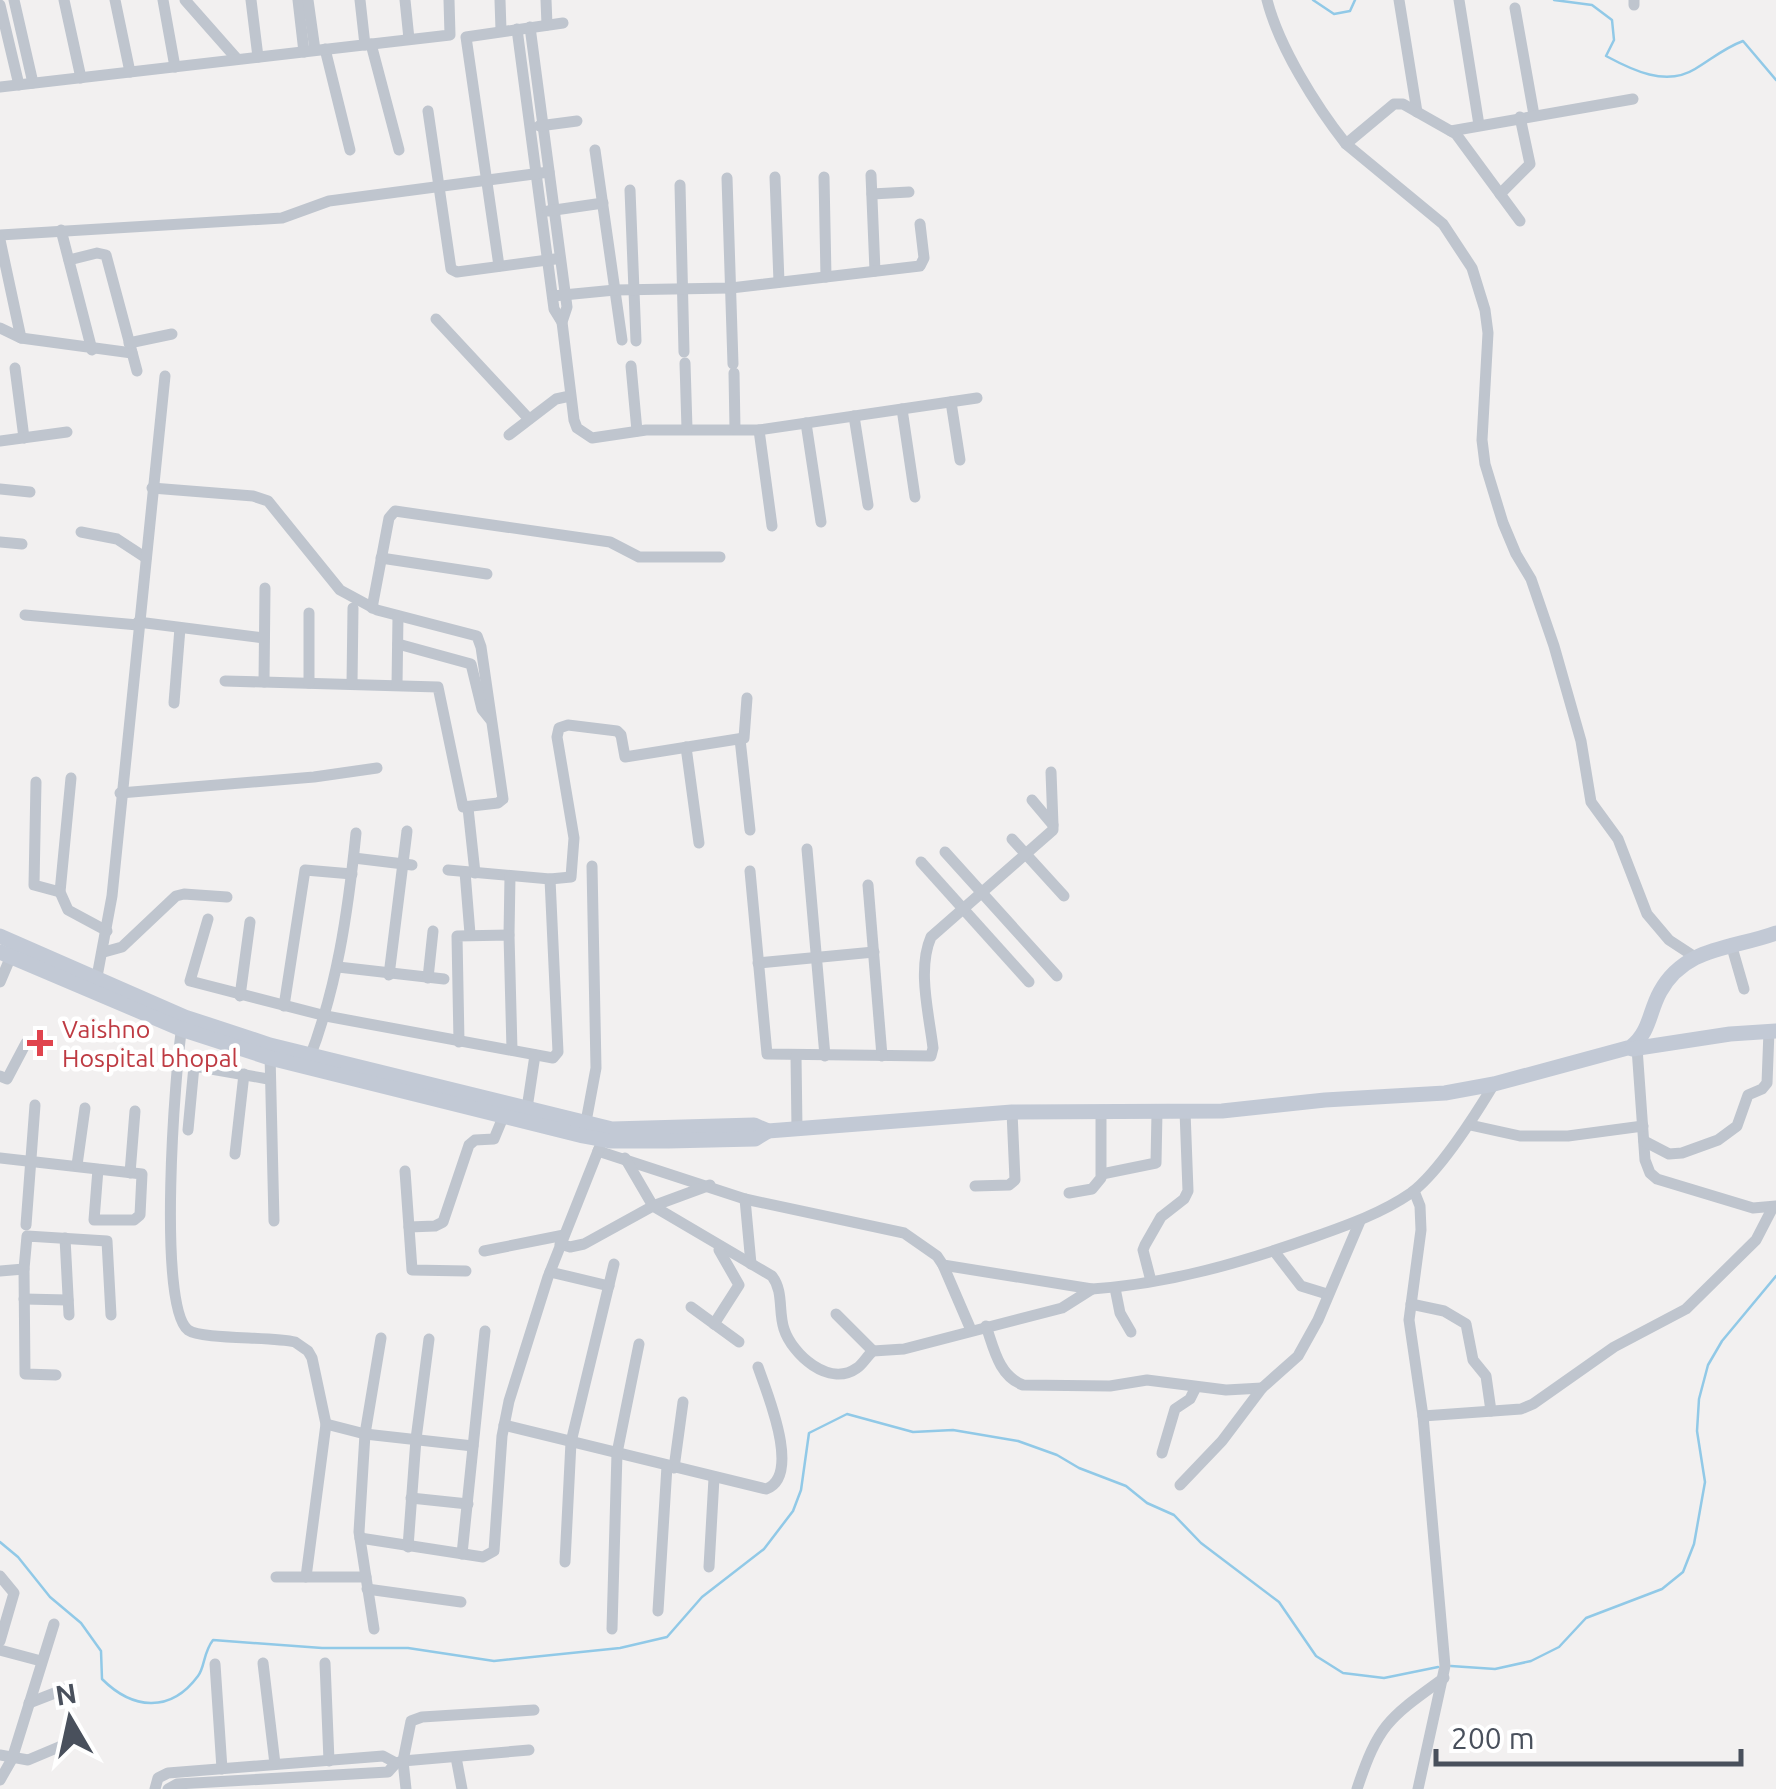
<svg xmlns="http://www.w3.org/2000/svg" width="1776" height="1789" font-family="Ubuntu,sans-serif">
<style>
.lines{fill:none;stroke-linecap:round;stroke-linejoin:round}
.stream{stroke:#91c9e7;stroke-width:2.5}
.street{stroke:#bfc5ce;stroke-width:11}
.secondary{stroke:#c2c9d5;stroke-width:15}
.health-dot{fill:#e0444e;stroke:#fff;stroke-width:4}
.labels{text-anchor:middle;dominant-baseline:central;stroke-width:9;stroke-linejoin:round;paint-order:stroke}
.health-label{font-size:25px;fill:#be3a42;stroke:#fff;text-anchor:start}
</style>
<rect width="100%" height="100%" fill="#f2f0f0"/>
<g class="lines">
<g class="stream">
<polyline points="1313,0 1334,14 1350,11 1355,0"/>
<path d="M1554,0l38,5 20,15 2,20 -8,16c26,14 60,31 89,13 17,-10 29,-21 48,-28l33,39"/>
<path d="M0,1542l18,15 32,40 31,26 20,28 1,28c30,30 68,35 96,-3 7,-9 5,-23 15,-36l109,8h86l86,13 126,-13 47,-11 35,-40 62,-48 29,-38 8,-21 8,-57 38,-19 66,18 40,-2 65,11 39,14 22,13 47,18 21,17 27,12 27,28 78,59 37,54 27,17 41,5 54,-11"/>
<polyline points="1451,1666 1495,1669 1531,1661 1559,1647 1586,1618 1662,1589 1683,1572 1694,1544 1705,1482 1697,1431 1699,1399 1708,1365 1722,1341 1776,1276"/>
</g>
<g class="street">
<polyline points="14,0 33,83"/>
<polyline points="64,0 81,78"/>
<polyline points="115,0 130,72"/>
<polyline points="163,0 175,67"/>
<polyline points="185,0 237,59"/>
<polyline points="251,0 258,57"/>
<polyline points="298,0 304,52"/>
<polyline points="308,0 315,50"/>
<polyline points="360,0 365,45"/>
<polyline points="405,0 409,39"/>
<polyline points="500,0 501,30"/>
<polyline points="546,0 547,25"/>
<path d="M1267,0c12,47 49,106 79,144l97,80 29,44 13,42 3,23 -6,107 3,24 18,59 13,31 15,25 23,67 27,95 10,61 27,37 29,75 22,26 26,17"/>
<polyline points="1399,0 1417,112"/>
<polyline points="1459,0 1479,125"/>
<polyline points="0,5 19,85"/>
<polyline points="1634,5 1634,0"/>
<polyline points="1515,8 1534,115"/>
<polyline points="530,27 567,307 562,322 574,420 577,428 592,438 646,430 759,430 977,398"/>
<polyline points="517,29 554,309 562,322"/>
<polyline points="371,44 399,150"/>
<polyline points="325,49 350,150"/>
<polyline points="0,87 450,35 449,0"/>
<polyline points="428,111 451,269 457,272 555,259"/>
<polyline points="539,126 577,121"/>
<polyline points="1451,131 1633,99"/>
<polyline points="1346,144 1394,104 1403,104 1456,134 1520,221"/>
<polyline points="595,150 622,340"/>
<polyline points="871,175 875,271"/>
<polyline points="775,177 779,282"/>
<polyline points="824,177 826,277"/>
<polyline points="727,178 733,364"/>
<polyline points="680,185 684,352"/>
<polyline points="630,190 636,341"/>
<polyline points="872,194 909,192"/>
<polyline points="1500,194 1530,164 1520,117"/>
<polyline points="548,211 603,203"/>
<polyline points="61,230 92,350"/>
<polyline points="0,235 282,218 329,201 549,172"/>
<polyline points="0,240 21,338"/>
<polyline points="69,260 97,253 106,255 137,371"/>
<polyline points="499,266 466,37 563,23"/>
<polyline points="553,296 615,290 731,288 920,266 924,258 920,224"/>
<polyline points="436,319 529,419"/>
<polyline points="0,328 21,338 132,353"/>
<polyline points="129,343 172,334"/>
<polyline points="685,363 687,429"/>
<polyline points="631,366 637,431"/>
<polyline points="15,368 24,438"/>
<polyline points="734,373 735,429"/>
<polyline points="951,402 960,460"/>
<polyline points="902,409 915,497"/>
<polyline points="854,416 868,505"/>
<polyline points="806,423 821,522"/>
<polyline points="759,430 772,526"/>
<polyline points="509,435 556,399 570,396"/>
<polyline points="0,441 67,432"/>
<polyline points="152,488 253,496 268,501 340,590 377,610 477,636 481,647 503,799 498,803 463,807 438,687 225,681"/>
<polyline points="0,489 30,492"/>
<polyline points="81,532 117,539 146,558"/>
<polyline points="0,542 22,544"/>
<polyline points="381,558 487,574"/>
<polyline points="372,608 389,518 395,511 610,542 639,557 720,557"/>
<polyline points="309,613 309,683"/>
<polyline points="25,615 138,625"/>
<polyline points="138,622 264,638"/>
<polyline points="398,644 471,664 482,709 490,719"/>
<polyline points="264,682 265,588"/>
<polyline points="352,684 353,608"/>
<polyline points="397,685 398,616"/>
<polyline points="174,703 180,628"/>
<polyline points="740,739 750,830"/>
<polyline points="686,747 699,843"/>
<polyline points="1051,772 1053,825"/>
<polyline points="71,778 60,892 68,910 107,931"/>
<polyline points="36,782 34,885 60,892"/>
<polyline points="120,793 314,777 377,768"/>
<polyline points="468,808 475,873"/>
<polyline points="1012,839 1064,896"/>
<polyline points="807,849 825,1056"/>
<polyline points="945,852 1057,976"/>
<polyline points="354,858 412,865"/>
<polyline points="921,862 1029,982"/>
<polyline points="448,870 550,879 571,877 574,838 557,737 559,728 568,725 617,731 621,735 625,757 744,738 747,698"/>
<path d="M750,871l17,183 164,2 2,-8c-4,-34 -16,-79 -2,-111l122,-107v-5l-21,-25"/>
<polyline points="465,872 470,934"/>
<polyline points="868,885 882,1056"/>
<polyline points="208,919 190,981 326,1016 553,1058 558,1052 550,879"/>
<polyline points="509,935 510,876"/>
<polyline points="1731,944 1744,989"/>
<polyline points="104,952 122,947 176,896 184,894 227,897"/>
<polyline points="758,963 874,952"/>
<polyline points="338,967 444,979"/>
<polyline points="389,975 407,831"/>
<polyline points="428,978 433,931"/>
<polyline points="0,982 14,949"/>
<polyline points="96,982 112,896 165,376"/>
<polyline points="240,996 250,922"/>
<polyline points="284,1006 305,870 352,874"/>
<path d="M182,1026c-7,44 -25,280 6,304 14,10 84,6 107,12l13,9 4,7 14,66 -20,153"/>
<polyline points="459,1042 457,936 509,935 512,1050"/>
<polyline points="1637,1048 1645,1160 1650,1173 1657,1179 1753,1208 1776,1206"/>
<polyline points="270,1054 274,1221"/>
<polyline points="796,1056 797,1129"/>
<path d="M308,1062c29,-73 40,-150 48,-229"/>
<polyline points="0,1076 7,1079 26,1043"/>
<polyline points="526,1115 535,1055"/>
<polyline points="1470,1125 1520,1136 1568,1136 1643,1126"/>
<polyline points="585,1127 596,1068 592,866"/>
<polyline points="188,1130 194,1066 268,1079"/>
<polyline points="1644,1141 1669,1154 1682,1153 1718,1140 1737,1126 1748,1095 1762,1089 1767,1083 1769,1031"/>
<path d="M598,1151l147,48 159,34 33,23 6,9 149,24c77,-5 151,-27 222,-52 34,-12 68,-24 97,-44 28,-21 65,-79 83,-109"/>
<polyline points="235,1154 244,1074"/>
<polyline points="0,1158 142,1174 140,1215 134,1220 94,1220 98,1169"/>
<path d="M625,1158l28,48 119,70c12,16 6,35 12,53 8,25 45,59 73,39 6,-4 10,-12 16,-17l31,-2 158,-41 30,-19"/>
<polyline points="77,1165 85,1108"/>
<polyline points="405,1171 412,1270 466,1271"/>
<polyline points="130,1173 135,1111"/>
<polyline points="1102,1174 1156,1163 1157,1112"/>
<polyline points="975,1186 1009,1185 1015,1180 1012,1112"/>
<polyline points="1414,1191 1420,1206 1421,1230 1409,1320 1423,1416 1445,1666 1418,1789"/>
<polyline points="1069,1193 1092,1189 1101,1178 1101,1111"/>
<polyline points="745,1199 751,1264"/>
<polyline points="26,1225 35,1105"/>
<polyline points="409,1227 435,1226 443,1222 469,1145 475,1140 494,1139 506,1110"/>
<polyline points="65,1238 69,1315"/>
<polyline points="560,1244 570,1247 584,1244 653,1206 710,1185"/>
<polyline points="484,1251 564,1235"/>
<polyline points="1274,1251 1301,1286 1327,1294"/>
<polyline points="943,1265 971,1330"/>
<polyline points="0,1271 24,1269"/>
<polyline points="550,1272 609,1286"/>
<polyline points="1151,1281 1143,1250 1145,1245 1161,1217 1184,1199 1188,1191 1185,1111"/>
<polyline points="1115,1288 1120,1313 1131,1332"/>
<polyline points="24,1299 68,1300"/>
<polyline points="1411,1304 1444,1311 1466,1324 1473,1360 1486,1376 1491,1411"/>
<polyline points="691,1307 739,1342"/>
<polyline points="836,1314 873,1351"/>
<polyline points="714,1324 739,1285 719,1250"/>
<path d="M986,1326c8,23 13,50 37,59l87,1 37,-6 79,10 36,-2"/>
<polyline points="56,1375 25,1374 24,1269 27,1236 107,1241 111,1315"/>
<polyline points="1423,1416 1521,1409 1533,1404 1614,1347 1686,1309 1756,1240 1773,1207"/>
<polyline points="326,1424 365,1434 473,1446"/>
<path d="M504,1425l262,64c36,-13 1,-96 -8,-122"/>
<polyline points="1162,1453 1175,1409 1190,1399 1196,1387"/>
<polyline points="674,1468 683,1402"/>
<polyline points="1180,1485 1222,1441 1262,1388 1298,1356 1318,1320 1360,1221"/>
<polyline points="411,1498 468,1504"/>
<polyline points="360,1538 483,1557 494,1551 502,1436 509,1401 548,1277 600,1146"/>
<polyline points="408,1547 416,1439 429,1339"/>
<polyline points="462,1554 485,1331"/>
<polyline points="565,1562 571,1442 614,1264"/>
<polyline points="709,1567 714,1478"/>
<polyline points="0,1576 14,1593 0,1641"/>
<polyline points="276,1577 366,1577"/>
<polyline points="367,1589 461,1602"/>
<polyline points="658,1611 667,1466"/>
<polyline points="374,1629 359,1532 365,1434 381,1338"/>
<polyline points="612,1629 617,1453 639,1344"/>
<polyline points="0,1650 41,1661"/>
<polyline points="263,1663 275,1764"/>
<polyline points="325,1663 329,1761"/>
<polyline points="215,1664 222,1769"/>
<polyline points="29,1703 65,1689"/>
<polyline points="0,1755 28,1760 78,1739"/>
<polyline points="456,1757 462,1789"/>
<polyline points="0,1780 12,1759 54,1624"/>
<polyline points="155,1789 158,1778 168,1773 383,1756 396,1763"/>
<polyline points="168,1789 177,1784 388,1772 396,1763 403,1761 529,1750"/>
<polyline points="406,1789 403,1761 411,1721 422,1717 534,1710"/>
<path d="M1357,1789c22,-66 32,-71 87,-111"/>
</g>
<g class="secondary">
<path d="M0,936l185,81 85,28 342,84 142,-4 14,6 244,-19 210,-1 103,-11 120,-7 49,-9 137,-37c19,-15 18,-35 29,-55 25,-46 73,-43 116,-59"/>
<polyline points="0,952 181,1029 270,1058 583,1136 610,1141 668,1141 755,1139 768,1131"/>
<polyline points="1632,1049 1730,1034 1776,1031"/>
</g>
</g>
<path class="health-dot" d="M35 1028h10v10h10v10h-10v10h-10v-10h-10v-10h10z"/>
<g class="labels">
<g class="health-label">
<text x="62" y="1029">Vaishno<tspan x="62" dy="29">Hospital bhopal</tspan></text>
</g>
</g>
<g transform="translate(70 1719) rotate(351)" stroke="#ffffff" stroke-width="8" paint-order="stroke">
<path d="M0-8L18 38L0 25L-18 38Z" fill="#49505c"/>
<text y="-15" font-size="28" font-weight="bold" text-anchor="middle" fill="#49505c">N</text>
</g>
<path d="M1436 1749v15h305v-15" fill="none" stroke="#49505c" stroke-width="5"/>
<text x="1451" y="1749" font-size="30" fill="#49505c" stroke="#ffffff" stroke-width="8" paint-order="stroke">200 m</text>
</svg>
